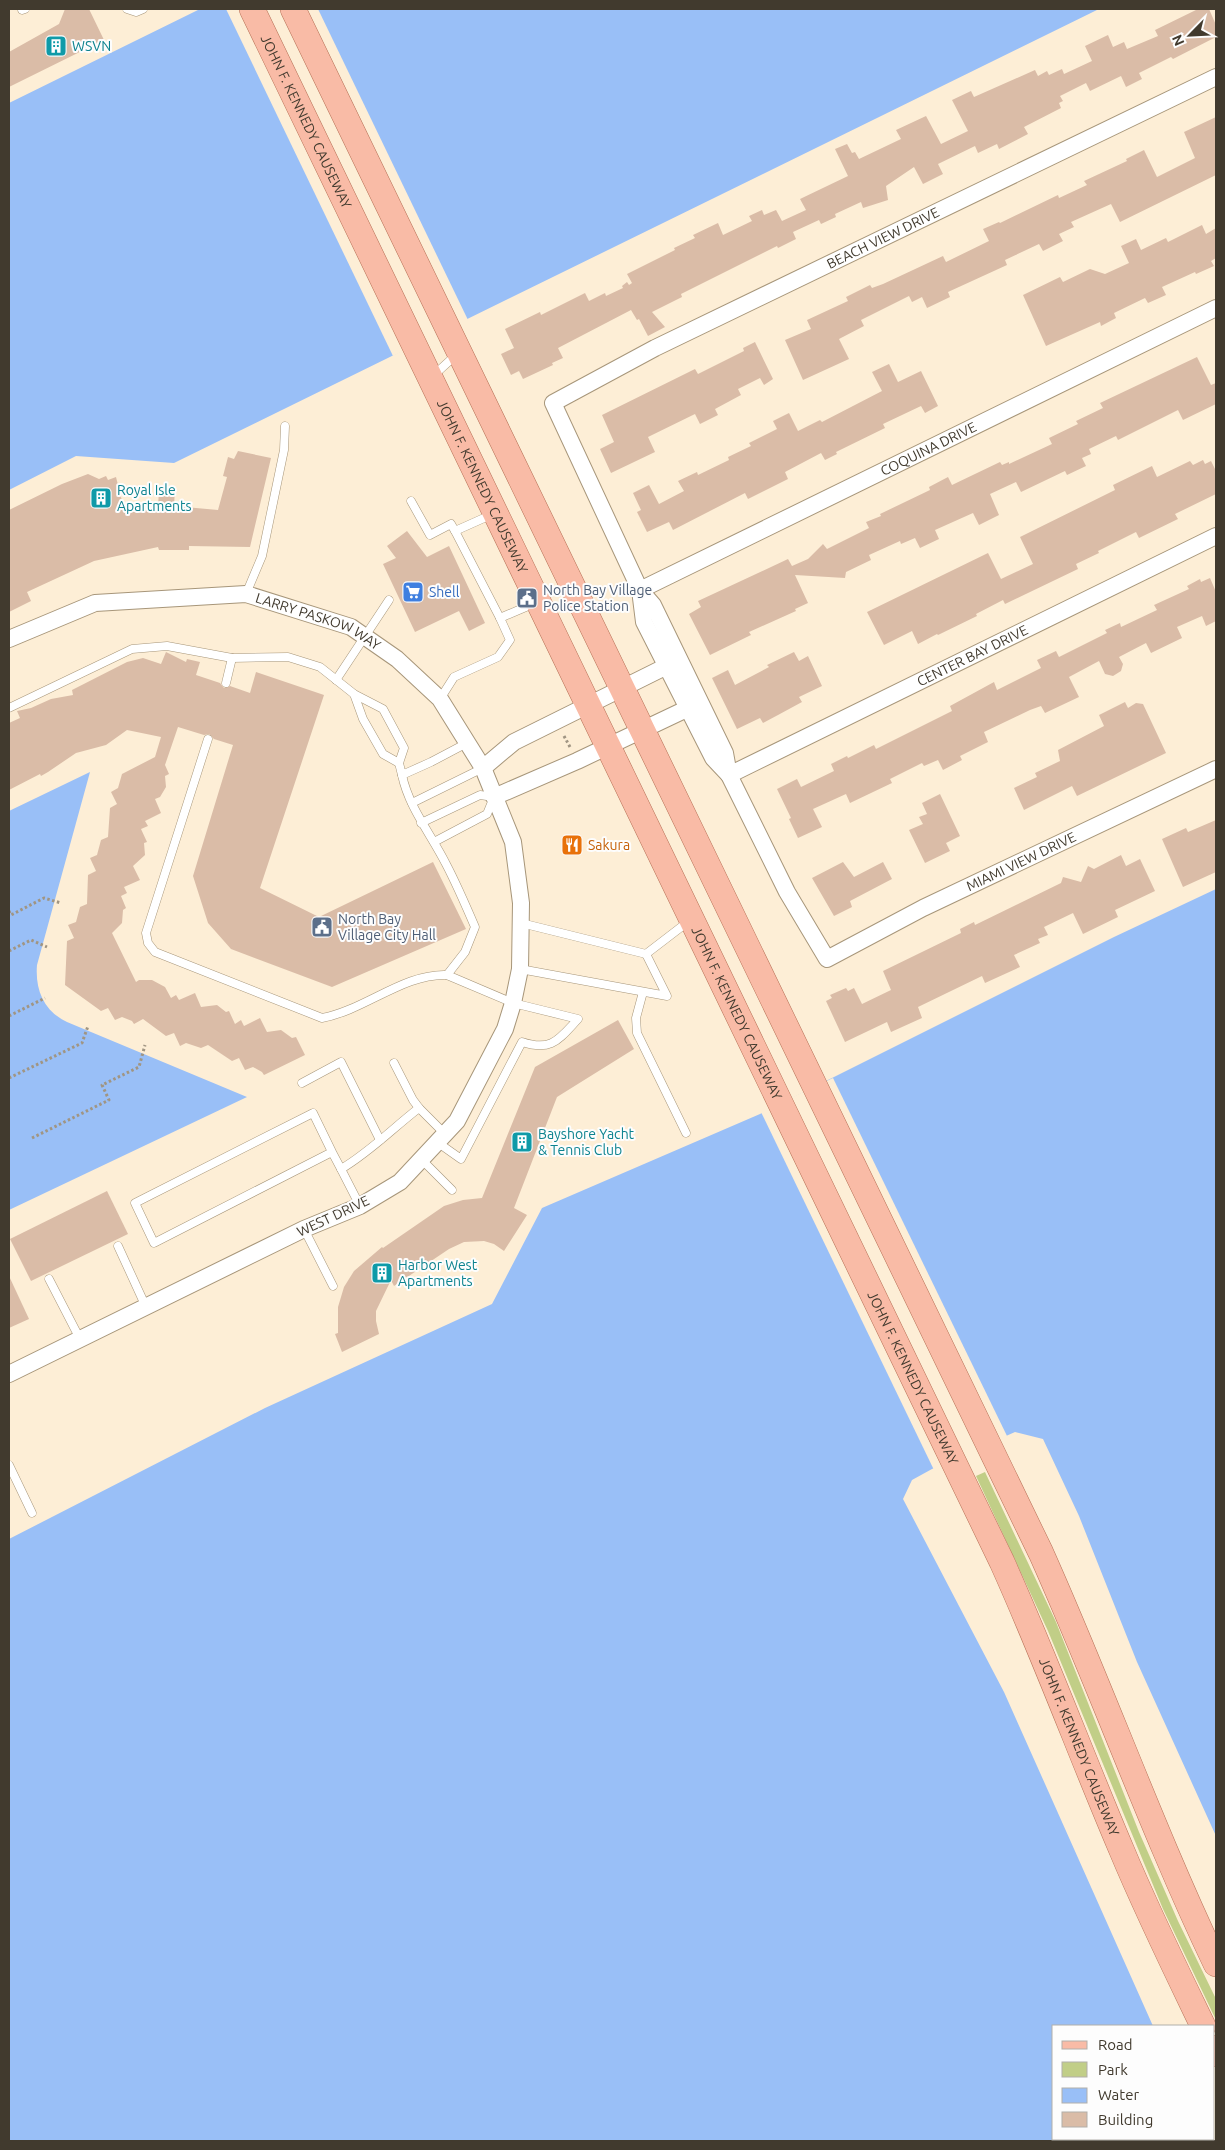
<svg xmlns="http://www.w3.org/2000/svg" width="1225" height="2150" font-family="Ubuntu,sans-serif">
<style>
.green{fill:#c1ce87}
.water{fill:#99bff7}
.pier{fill:#fdeed6}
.building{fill:#dabca7}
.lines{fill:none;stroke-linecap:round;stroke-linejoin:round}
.lane-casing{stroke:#a7967a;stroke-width:9}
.street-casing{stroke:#a7967a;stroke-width:18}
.primary-casing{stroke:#b67056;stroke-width:26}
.path{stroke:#a09583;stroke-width:3;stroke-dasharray:2.5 2.5;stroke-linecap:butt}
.lane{stroke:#fff;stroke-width:8}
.street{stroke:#fff;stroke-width:16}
.primary{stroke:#f9bba6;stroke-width:25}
.labels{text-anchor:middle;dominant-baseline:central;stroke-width:4;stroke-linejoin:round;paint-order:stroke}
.culture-label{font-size:14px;fill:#0d838f;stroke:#fdfdfd;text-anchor:start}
.street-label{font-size:14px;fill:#413a2e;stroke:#fdfdfd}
.service-label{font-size:14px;fill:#4e5e75;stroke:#fdfdfd;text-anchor:start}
.shop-label{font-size:14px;fill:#366cbe;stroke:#fdfdfd;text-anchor:start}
.food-label{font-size:14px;fill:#c56008;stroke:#fdfdfd;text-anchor:start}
</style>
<rect width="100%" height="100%" fill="#fdeed6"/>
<polygon class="green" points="985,1472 1056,1622 1139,1832 1178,1921 1216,1999 1216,2020 1163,1909 1048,1631 976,1476"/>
<g class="water">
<polygon points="200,9 1099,9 174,463 76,456 9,490 9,103"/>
<path d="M90,772l-53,193c-2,25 7,46 30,57l180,75 -238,113v-399z"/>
<polygon points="1216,889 1216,1836 1137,1662 1079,1516 1043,1439 1015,1432 932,1469 912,1480 903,1499 1004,1692 1153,2026 1054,2026 1054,2139 1206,2139 1207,2141 9,2141 9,1539 265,1408 492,1304 542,1208 760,1114 1114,937"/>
</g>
<g class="pier">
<polygon points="226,9 318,9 468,320 393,356"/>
<polygon points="833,1078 1008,1438 934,1470 761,1112"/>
</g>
<g class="building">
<polygon points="65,9 89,9 104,40 9,87 9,52 59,24"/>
<polygon points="1198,9 1209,9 1216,25 1216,37 1173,59 1171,57 1139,73 1142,79 1126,87 1121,76 1090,91 1086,83 1060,96 1063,101 1059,103 1061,108 1024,127 1028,134 999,149 997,144 978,153 975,146 938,164 943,174 923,184 914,167 886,186 888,200 863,208 861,202 835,214 836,217 821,224 819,220 793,232 796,239 778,248 777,246 681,294 682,297 652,312 665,327 648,336 639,319 637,320 631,310 558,348 563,358 552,363 553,365 523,379 519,371 511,375 501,354 514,348 505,329 540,312 541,315 585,293 589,301 605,293 606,296 623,288 622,286 627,282 629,285 632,283 627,274 675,250 674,248 695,238 693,235 718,223 723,235 752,221 749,216 762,210 764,215 776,210 782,221 806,210 800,199 848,176 835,149 847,144 852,153 855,152 859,159 901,139 896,130 926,116 941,144 968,131 952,100 971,91 974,97 1035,70 1038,76 1047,71 1049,75 1062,69 1064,74 1092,61 1085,46 1108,35 1113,47 1124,42 1127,49 1158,36 1155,30"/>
<polygon points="1216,117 1216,175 1120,222 1111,204 1071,222 1074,227 1059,234 1063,241 1043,251 1039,244 1005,260 1007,265 948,292 950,297 927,308 922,297 912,302 909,296 861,320 864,326 839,339 849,359 803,380 785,340 811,329 807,320 848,301 846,297 870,285 872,288 883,284 943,256 946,262 989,241 983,229 999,222 1000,223 1058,195 1059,198 1087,185 1084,181 1127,161 1126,159 1144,150 1157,177 1195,158 1184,132"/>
<polygon points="1202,225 1206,234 1216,228 1216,258 1211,261 1214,266 1196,274 1195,272 1162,287 1166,295 1148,303 1145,298 1114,313 1116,318 1101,326 1100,322 1046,346 1023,295 1060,277 1063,282 1090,269 1105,274 1129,263 1121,246 1136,239 1141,250 1166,238 1168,242"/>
<polygon points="755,342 773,379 764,385 760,378 738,389 741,395 715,409 718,415 700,424 695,414 648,437 655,452 611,473 600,449 614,442 602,415 695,369 698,374 744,351 743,348"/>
<polygon points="1197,357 1211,385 1216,383 1216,404 1183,420 1178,410 1118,440 1116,436 1089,449 1091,454 1082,458 1086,466 1067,475 1065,471 1021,492 1016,482 990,494 999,515 979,525 973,513 935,530 939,539 920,548 915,538 901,544 900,541 869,555 871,560 846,572 845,578 795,575 808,603 795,609 796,611 749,632 751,635 710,655 689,614 701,607 698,601 788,559 792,566 808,559 823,544 827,549 869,528 866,522 881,516 880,514 930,490 929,487 948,477 952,485 1000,462 1002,465 1009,462 1009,464 1052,444 1049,438 1078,424 1076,421 1103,408 1100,403"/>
<polygon points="889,364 898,382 921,371 938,406 925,413 921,406 883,424 885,428 836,452 837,454 825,460 821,453 785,472 788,479 748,499 745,493 673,530 669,522 647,532 637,512 641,510 633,493 649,485 659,504 684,491 678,481 697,472 698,475 729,460 728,457 751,446 749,443 777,429 773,421 789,413 798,431 820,420 822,422 882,391 872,372"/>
<polygon points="238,451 271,458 250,547 189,546 189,550 159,550 158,547 94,561 27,592 31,601 9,612 9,510 62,484 88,474 99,479 106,476 108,480 116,477 125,513 158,508 159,489 175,489 174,506 218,510 227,477 223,476 228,457 234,459"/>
<polygon points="1203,460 1205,464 1211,461 1216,471 1216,494 1175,514 1178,519 1139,538 1136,532 1098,551 1099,553 1076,564 1078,569 1005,604 1003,600 976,614 977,616 938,635 937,634 918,644 912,631 884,645 867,612 988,553 1001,579 1033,564 1020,537 1115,490 1113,485 1152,466 1157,477 1190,461 1193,465"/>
<polygon points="407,531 427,557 449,546 485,623 469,631 459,611 415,632 383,564 396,558 387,546"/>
<polygon points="1210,578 1216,592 1216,621 1206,626 1202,616 1177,627 1182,638 1151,653 1146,643 1119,657 1123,664 1121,671 1113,676 1105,674 1099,661 1069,677 1079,697 1045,713 1041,706 1030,710 984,732 988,742 960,756 962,760 943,770 938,760 924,766 922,763 890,779 892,783 850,803 846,794 813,809 822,827 798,838 789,819 791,818 777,789 797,779 801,787 834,771 831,764 847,756 848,758 874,745 876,749 952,711 950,706 994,682 997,690 1041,668 1037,660 1056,651 1059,657 1107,633 1105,630 1120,623 1121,627 1157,610 1154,605 1189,589 1187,586 1200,579 1201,582"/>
<polygon points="166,652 186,662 187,659 200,662 196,675 220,683 224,688 230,686 250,693 256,672 324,695 260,888 319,917 433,862 466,929 332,987 231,949 208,923 193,876 233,745 214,739 209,734 204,735 178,727 165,765 169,774 165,776 166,787 160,797 155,799 161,813 145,821 148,826 141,829 147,842 144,843 145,855 133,866 140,880 124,887 127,893 121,896 126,908 123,910 122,923 112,933 136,982 139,980 152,980 165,987 171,998 176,995 179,1000 195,993 201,1007 217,1005 226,1012 229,1011 235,1024 241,1020 244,1026 260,1018 267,1032 281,1030 292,1038 296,1037 305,1055 264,1075 262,1072 253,1067 245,1070 239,1058 232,1061 208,1045 201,1048 186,1043 180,1046 174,1033 166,1036 143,1019 134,1024 132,1021 122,1017 115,1020 108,1008 101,1011 65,985 67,941 74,938 68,925 76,922 80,907 87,904 88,875 96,871 90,858 97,855 101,840 108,837 110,808 117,804 111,792 118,788 122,774 155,757 161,737 127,730 106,745 76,753 48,772 41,776 40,774 9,790 9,723 20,718 17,711 31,708 51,699 73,695 72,690 127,662 143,658 161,664"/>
<polygon points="794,652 799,661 808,656 822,686 799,697 802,702 778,715 763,723 760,718 737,729 712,678 728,670 735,685 769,667 767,665"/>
<polygon points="1125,702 1128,708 1136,703 1143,704 1166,753 1077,796 1072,786 1024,810 1014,788 1037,777 1035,773 1060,761 1058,750 1104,726 1099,715"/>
<polygon points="940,794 960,836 946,843 950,851 925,863 909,830 923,824 919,817 927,814 922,803"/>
<polygon points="1216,820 1216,872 1183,887 1162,839 1186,828 1188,832"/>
<polygon points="1121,855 1126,866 1140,859 1155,891 1115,910 1118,917 1083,934 1073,913 1044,927 1048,935 1038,939 1040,943 1014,955 1020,967 985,983 982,976 918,1007 922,1018 891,1032 887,1022 845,1042 826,1001 832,998 830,995 846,988 848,991 854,988 862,1004 891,990 883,971 961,933 960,929 974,922 975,925 1061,883 1063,877 1081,882 1088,866 1094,869"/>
<polygon points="843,862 854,877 883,862 892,879 850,901 852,907 834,916 812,878"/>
<polygon points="618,1020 634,1049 557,1097 514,1208 527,1215 504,1251 494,1244 484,1241 464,1242 449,1249 394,1286 391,1280 376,1311 376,1321 379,1334 342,1352 335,1334 338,1333 338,1307 344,1287 354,1271 382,1247 383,1248 444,1206 463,1200 482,1198 535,1067"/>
<polygon points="107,1191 128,1234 31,1281 10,1239"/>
<polygon points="9,1276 29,1319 9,1328"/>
</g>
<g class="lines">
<g class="lane-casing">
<g id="lane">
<polyline points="127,9 136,12 143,9"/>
<polyline points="22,10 25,9"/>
<polyline points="434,375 457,354"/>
<polyline points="411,501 430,535 451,524 455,531 493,514"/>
<polyline points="455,531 500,618"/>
<polyline points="246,594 262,556 284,450 285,426"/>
<polyline points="336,680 389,600"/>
<polyline points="226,683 232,658"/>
<polyline points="354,694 363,719 383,754 399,763"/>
<polyline points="440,699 454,677 498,657 510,640 500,618 535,603"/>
<polyline points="9,708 132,649 167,646 232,658 288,657 320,667 354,694 383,709 404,748 399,763 402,775 431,762 467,743"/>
<path d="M208,739l-62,194 2,10 7,9 167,66c43,-8 82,-45 125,-43l66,28 65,16c-19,20 -26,33 -56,23l-61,117 -24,-17"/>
<path d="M402,775c7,33 29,59 44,89 11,21 20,42 29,63l-10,25 -18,23"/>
<polyline points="412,803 483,768"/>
<polyline points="421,823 480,795 494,797 487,814 434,842"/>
<polyline points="521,923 646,954 689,921"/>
<polyline points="520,969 667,996 646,954"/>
<polyline points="643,992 636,1018 637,1033 686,1133"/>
<polyline points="394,1063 413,1100 419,1108"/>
<polyline points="302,1083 341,1062 380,1140"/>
<path d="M332,1152l-19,-39 -178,90 19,40 178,-91 9,17c29,-17 52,-41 78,-61l26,26"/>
<polyline points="421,1159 452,1190"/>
<polyline points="341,1169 360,1206"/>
<polyline points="304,1229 333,1286"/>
<polyline points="118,1246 146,1307"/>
<polyline points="49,1279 80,1339"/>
<polyline points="9,1465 32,1513"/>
</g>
</g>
<g class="street-casing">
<g id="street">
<path id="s1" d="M640,590l4,32 69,136 16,17 58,117 40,67 96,-51 293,-139"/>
<path id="s2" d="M640,590l576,-282"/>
<path id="s3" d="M9,639l86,-36 151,-9 105,33 46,32 43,40 43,69 30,74 8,61 -1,66 -7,34 -8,26 -48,92 -57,61 -40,24 -56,23 -295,145"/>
<polyline points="483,768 514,742 675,662"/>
<path id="s4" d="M729,775l-4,-22 -72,-148 -13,-15 -87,-187 102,-55 561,-271"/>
<path id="s5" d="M729,775l487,-239"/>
<polyline points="494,797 577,761 697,704"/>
</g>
</g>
<g class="primary-casing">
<g id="primary">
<path id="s6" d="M252,9l750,1553c43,95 79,193 120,289 25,60 53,117 81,175"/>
<path d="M293,9l748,1544c61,136 111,277 175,411"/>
<polyline points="1214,2048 1216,2054"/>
</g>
</g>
<g class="path">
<polyline points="564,736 570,747"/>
<polyline points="9,911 11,915 44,898 61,903"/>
<polyline points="9,951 31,940 47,947"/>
<polyline points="9,1016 45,998"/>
<polyline points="9,1078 82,1043 88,1026"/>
<polyline points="32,1138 109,1100 102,1085 139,1067 145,1045"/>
</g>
<use href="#lane" class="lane"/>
<use href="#street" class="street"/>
<use href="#primary" class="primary"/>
</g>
<defs>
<g id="building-square" transform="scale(1.125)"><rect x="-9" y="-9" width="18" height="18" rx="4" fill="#0f9aa8" stroke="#fdfdfd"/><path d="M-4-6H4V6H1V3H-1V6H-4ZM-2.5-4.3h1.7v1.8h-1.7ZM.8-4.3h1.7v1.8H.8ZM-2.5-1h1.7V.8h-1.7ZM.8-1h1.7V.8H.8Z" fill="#fff"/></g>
<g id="supermarket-square" transform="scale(1.125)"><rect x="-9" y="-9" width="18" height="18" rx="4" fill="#3f7fe0" stroke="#fdfdfd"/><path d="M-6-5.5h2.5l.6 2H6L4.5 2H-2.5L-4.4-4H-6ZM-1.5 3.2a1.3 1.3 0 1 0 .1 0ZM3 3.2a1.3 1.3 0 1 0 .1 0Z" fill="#fff"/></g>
<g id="civic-square" transform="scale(1.125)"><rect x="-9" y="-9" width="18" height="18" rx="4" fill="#5c6f8a" stroke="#fdfdfd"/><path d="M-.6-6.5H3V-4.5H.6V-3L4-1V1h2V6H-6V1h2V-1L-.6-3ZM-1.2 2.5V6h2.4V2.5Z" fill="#fff"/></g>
<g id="restaurant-square" transform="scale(1.125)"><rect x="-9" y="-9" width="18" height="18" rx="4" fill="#e8710a" stroke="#fdfdfd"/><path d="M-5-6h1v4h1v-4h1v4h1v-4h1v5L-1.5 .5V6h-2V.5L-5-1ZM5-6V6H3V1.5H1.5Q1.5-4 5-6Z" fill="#fff"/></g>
</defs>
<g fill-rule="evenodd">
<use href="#building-square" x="56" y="46"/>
<use href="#building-square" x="101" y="498"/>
<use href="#supermarket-square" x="413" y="592"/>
<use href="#civic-square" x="527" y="598"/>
<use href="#restaurant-square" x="572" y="845"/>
<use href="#civic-square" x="322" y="927"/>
<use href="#building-square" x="522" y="1142"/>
<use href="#building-square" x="382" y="1273"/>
</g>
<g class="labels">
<g class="culture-label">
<text x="72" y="46">WSVN</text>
<text x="117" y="490">Royal Isle<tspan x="117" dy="16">Apartments</tspan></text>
<text x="538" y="1134">Bayshore Yacht<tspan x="538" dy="16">&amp; Tennis Club</tspan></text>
<text x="398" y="1265">Harbor West<tspan x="398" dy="16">Apartments</tspan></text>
</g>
<g class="street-label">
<text stroke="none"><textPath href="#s6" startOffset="125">JOHN F. KENNEDY CAUSEWAY</textPath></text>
<text stroke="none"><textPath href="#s4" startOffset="782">BEACH VIEW DRIVE</textPath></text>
<text stroke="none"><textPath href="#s2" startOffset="321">COQUINA DRIVE</textPath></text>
<text stroke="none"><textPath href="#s6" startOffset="530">JOHN F. KENNEDY CAUSEWAY</textPath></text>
<text stroke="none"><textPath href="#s3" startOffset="322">LARRY PASKOW WAY</textPath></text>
<text stroke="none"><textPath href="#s5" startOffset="271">CENTER BAY DRIVE</textPath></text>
<text stroke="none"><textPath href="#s1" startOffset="634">MIAMI VIEW DRIVE</textPath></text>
<text stroke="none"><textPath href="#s6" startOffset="1115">JOHN F. KENNEDY CAUSEWAY</textPath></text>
<text transform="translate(333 1216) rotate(-25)">WEST DRIVE</text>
<text stroke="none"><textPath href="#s6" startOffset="1520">JOHN F. KENNEDY CAUSEWAY</textPath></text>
<text stroke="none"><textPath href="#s6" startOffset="1925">JOHN F. KENNEDY CAUSEWAY</textPath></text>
</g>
<g class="service-label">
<text x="543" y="590">North Bay Village<tspan x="543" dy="16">Police Station</tspan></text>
<text x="338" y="919">North Bay<tspan x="338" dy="16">Village City Hall</tspan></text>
</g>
<g class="shop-label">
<text x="429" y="592">Shell</text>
</g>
<g class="food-label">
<text x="588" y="845">Sakura</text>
</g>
</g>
<rect width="1225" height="2150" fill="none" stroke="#413a2e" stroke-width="20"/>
<rect x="1052" y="2025" width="162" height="115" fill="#fdfdfd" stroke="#b2afaa"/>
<rect x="1062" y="2041" width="25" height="8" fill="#f9bba6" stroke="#b2afaa"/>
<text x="1098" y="2050" font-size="15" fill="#413a2e">Road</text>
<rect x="1062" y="2062" width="25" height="15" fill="#c1ce87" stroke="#b2afaa"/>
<text x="1098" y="2075" font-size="15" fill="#413a2e">Park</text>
<rect x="1062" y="2088" width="25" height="15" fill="#99bff7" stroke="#b2afaa"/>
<text x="1098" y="2100" font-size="15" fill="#413a2e">Water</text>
<rect x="1062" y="2112" width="25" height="15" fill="#dabca7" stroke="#b2afaa"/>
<text x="1098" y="2125" font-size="15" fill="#413a2e">Building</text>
<g transform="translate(1190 35) rotate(246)" stroke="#fdfdfd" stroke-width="4" paint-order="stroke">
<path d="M0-4L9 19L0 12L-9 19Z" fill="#413a2e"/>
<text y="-8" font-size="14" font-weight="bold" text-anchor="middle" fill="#413a2e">N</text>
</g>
</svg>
